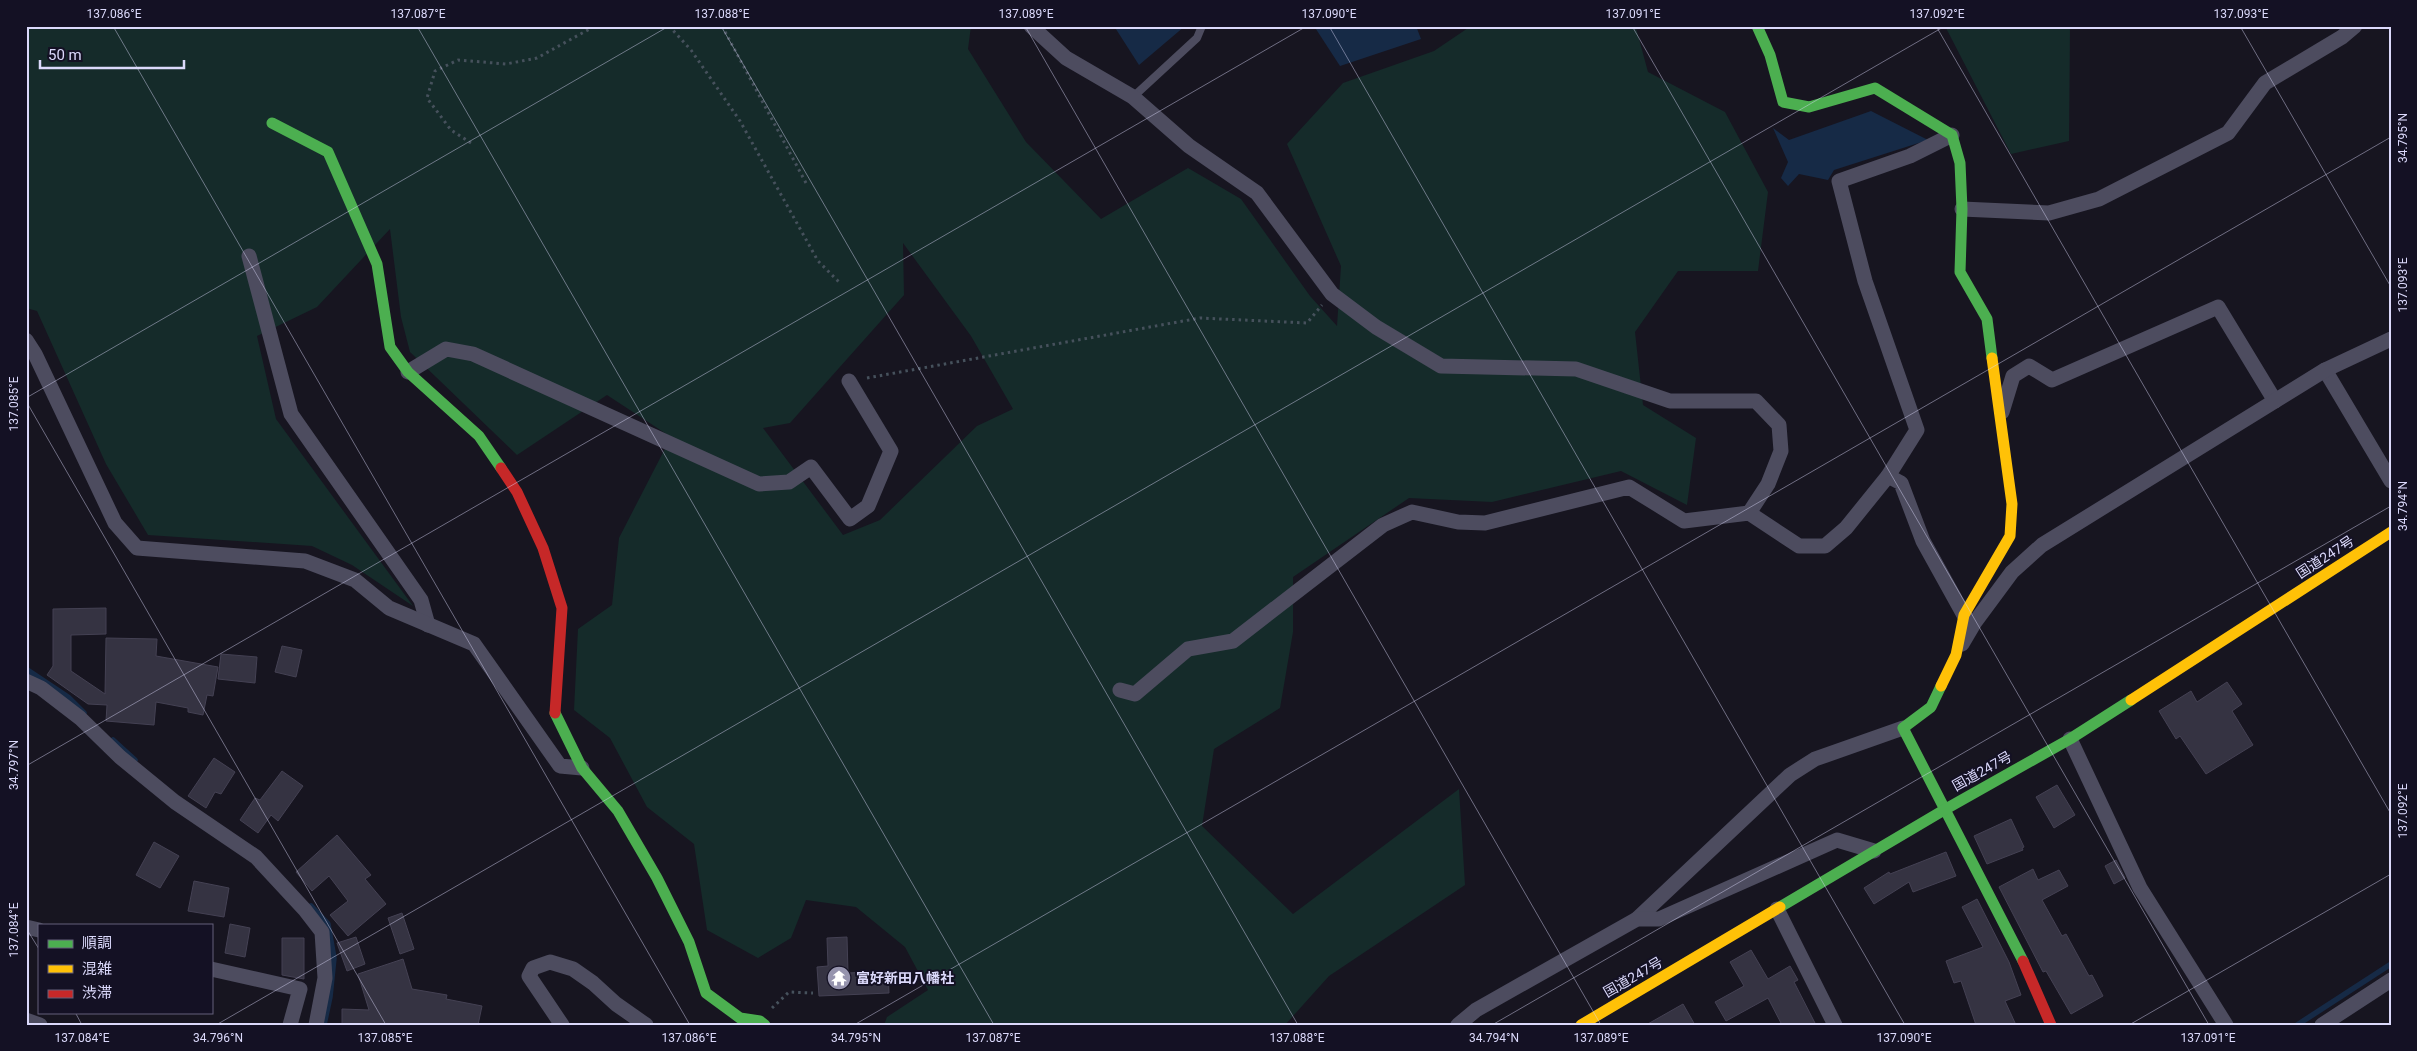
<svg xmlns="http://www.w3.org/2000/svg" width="2417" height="1051" font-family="Roboto,'Noto Sans JP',sans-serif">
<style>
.green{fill:#152b2a;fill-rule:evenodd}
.water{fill:#162a46}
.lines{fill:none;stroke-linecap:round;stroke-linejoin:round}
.stream{stroke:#162a46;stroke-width:5.5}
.building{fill:#353342;stroke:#444153}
.path{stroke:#46515c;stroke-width:3;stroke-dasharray:2.5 4;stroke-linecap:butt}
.lane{stroke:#4d4c5f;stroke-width:8}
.street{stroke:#4d4c5f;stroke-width:15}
.fast{stroke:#4caf50;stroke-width:11}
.slow{stroke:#ffc107;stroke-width:11}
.jam{stroke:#c62828;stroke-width:11}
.ticks{fill:none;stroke:#dbd9fb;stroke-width:1;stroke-opacity:0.45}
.labels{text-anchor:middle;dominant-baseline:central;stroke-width:4;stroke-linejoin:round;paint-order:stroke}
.street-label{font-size:14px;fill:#dbd9fb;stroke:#141124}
.poi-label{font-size:14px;font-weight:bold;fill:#dbd9fb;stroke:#141124;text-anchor:start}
.neatline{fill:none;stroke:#dbd9fb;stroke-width:2}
.ticks-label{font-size:12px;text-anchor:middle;fill:#dbd9fb}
</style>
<rect width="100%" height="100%" fill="#171520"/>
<g class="green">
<path d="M26,26h945l-3,23 58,93 75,77 87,-51 53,31 69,97 27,30 4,-60 -54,-122 56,-61 91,-32 37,-25h157l8,2 12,44 77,40 43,80 -10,79h-80l-43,61 8,73 53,33 -9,67 -66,-34 -129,31 -83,-4 -116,79v55l-13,76 -66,41 -12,77 91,88 166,-125 6,96 -136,91 -44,49h-401l3,-8 41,-27 -23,-43 -49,-40 -50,-7 -15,38 -33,20 -51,-28 -13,-86 -47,-37 -37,-69 -36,-28 4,-81 34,-24 7,-67 52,-101 -64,-42 -90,60 -107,-103 -9,-35 -11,-88 -73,78 -60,29 19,83 137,187 -61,-41 -40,-19 -164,-11 -42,-71 -69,-153 -11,-3zM903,243l68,93 42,73 -36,17 -97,94 -37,15 -80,-107 27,-5 114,-128z"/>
<polygon points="1945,26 2070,26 2069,141 2011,154"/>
</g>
<g class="water">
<polygon points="1114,26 1185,26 1139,65"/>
<polygon points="1314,26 1416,26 1421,39 1340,66"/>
<polygon points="1871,111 1928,140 1834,170 1828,180 1799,174 1788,186 1781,178 1788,162 1773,128 1789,140"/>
</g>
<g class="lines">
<g class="stream">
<polyline points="26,669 68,697 84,713"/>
<polyline points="113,740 135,760"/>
<polyline points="311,906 328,924 334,958 330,997 324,1025"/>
<polyline points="2297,1025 2391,964"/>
</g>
</g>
<g class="building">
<polygon points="106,608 106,634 71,635 71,671 105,694 106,638 157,639 156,656 218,667 213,696 207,695 203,715 188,712 188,708 156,702 154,725 106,721 107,705 88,704 47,675 53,666 53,609"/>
<polygon points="282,646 302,650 296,677 275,672"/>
<polygon points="221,654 257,657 255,683 218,679"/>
<polygon points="2227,682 2242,704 2232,711 2253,745 2206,774 2180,736 2176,739 2159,711 2191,691 2197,702"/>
<polygon points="214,758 235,772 221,794 215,792 206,808 188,796"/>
<polygon points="282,771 303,786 278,821 271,815 258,833 240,820 255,798 260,800"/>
<polygon points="2057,785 2075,815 2054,828 2036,797"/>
<polygon points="2011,819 2024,847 2022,848 2023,850 1987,864 1974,836"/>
<polygon points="337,835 371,875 365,879 386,904 348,936 330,915 348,901 329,876 312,891 296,872"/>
<polygon points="154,842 179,856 160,888 136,875"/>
<polygon points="1946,852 1956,876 1913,892 1909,882 1874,904 1864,888 1889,872 1890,874"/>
<polygon points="2116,860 2125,878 2114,884 2105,866"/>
<polygon points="2033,869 2038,880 2059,870 2068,886 2042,900 2062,936 2066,934 2089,976 2092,975 2103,996 2071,1014 2046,971 2043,972 1999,887"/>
<polygon points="194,881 229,888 224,917 188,911"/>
<polygon points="1977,899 2009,962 2021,995 2005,1001 2016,1025 1976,1025 1961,981 1954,983 1946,961 1983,947 1962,907"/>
<polygon points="402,913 414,949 400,954 388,918"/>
<polygon points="230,924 250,928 245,957 225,953"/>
<polygon points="356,937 365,964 347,971 337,943"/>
<polygon points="847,937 848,973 888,971 889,993 819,996 817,967 828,966 827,938"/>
<polygon points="282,938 304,938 304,979 282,975"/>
<polygon points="1751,950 1768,979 1790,966 1798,980 1794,982 1816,1025 1782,1025 1768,998 1726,1021 1715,1002 1744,986 1730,962"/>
<polygon points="403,959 412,989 447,995 446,999 482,1006 478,1025 342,1025 342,1009 369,1010 358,974"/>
<polygon points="1683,1004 1695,1025 1646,1025"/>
</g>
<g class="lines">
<g class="path">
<polyline points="669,26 691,50 740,121 818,261 839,282"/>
<polyline points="722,26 806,183"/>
<polyline points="471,143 451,130 427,98 435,71 458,60 506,64 537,58 595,26"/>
<polyline points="867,378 1200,318 1307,323 1322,305"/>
<polyline points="772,1008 789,992 813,993"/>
</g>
<polyline class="lane" points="1133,97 1197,38 1202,26"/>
<g class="street">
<polyline points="1031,26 1066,58 1133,97 1189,146 1257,193 1332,294 1376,327 1441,366 1576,369 1670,401 1756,401 1779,425 1781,451 1768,484 1749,513"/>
<polyline points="1962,209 2049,213 2099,199 2228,133 2265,83 2342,37 2355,26"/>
<polyline points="249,256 291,414 421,600 428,625"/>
<polyline points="26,340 35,354 115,523 137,548 305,561 355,580 389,608 474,644 560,766 582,768"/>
<polyline points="2325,370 2391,481"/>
<polyline points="408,372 446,349 473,354 759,484 789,482 811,467 850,519 868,506 891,451 849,381"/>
<polyline points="2002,412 2013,376 2029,366 2052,380 2218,307 2275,401"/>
<polyline points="1888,476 1917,430 1865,281 1839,181 1910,156 1952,135"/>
<polyline points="1962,644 1975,622 2012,572 2042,545 2325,370 2391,339"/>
<polyline points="26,681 41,688 80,718 120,757 175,802 256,857 305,910 322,932 325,978 316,1025"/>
<polyline points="1120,690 1135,694 1188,649 1233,641 1383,525 1412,512 1458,522 1485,523 1629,487 1684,521 1749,513 1799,546 1825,546 1846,528 1888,476 1901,483 1923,541 1964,615"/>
<polyline points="2070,739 2140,888 2226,1025"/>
<polyline points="1777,909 1835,1025"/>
<polyline points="1637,919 1790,775 1815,759 1903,728"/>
<polyline points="26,927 39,930"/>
<polyline points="211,969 300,989 290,1025"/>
<polyline points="26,1020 40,1025"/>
<polyline points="562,1025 529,976 533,968 550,962 573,969 593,983 616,1004 646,1025"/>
<polyline points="1458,1025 1476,1010 1637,919 1659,919 1837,840 1874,851"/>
<polyline points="2322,1025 2391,980"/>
</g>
<g class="fast">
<polyline points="1757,26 1770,55 1783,102 1809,107 1875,88 1952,135 1960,163 1962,209 1960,272 1987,319 1992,358"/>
<polyline points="272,123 328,152 377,264 390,347 408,372 479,436 501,468"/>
<polyline points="1941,686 1931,707 1903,728 2023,961"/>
<polyline points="555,713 582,768 618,811 657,878 689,942 706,993 740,1018 760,1021 765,1025"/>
<polyline points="1780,907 1944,810 2070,739 2131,700"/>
</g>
<g class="slow">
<polyline points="1941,686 1956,655 1964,615 2010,536 2012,504 1992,358"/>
<polyline points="2131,700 2391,532"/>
<polyline points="1581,1025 1780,907"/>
</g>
<g class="jam">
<polyline points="501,468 517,492 543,548 562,608 555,713"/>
<polyline points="2023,961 2051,1025"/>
</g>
</g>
<path class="ticks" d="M113,26l577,999M417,26l577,999M721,26l577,999M1025,26l576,999M1329,26l576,999M1632,26l577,999M1936,26l455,788M2240,26l151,261M26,29l6,-3M26,398l643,-372M26,401l360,624M26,766l1281,-740M26,928l13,21M75,1012l7,13M216,1025l1729,-999M854,1025l1537,-888M1492,1025l899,-519M2129,1025l262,-151"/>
<defs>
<g id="temple-disc" transform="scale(1.25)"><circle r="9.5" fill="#9694ae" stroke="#141124"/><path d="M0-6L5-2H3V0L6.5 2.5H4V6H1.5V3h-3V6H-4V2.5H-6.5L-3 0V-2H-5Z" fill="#fff"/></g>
</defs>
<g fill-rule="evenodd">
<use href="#temple-disc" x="839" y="978"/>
</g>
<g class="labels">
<g class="street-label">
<text transform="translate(2325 557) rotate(-33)">国道247号</text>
<text transform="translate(1982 771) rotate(-29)">国道247号</text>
<text transform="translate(1633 977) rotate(-30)">国道247号</text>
</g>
<g class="poi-label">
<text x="856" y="978">富好新田八幡社</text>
</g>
</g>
<rect width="2417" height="1051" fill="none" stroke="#141124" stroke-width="55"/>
<rect x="38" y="924" width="175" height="90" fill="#141124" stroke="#64617a"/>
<rect x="48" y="940" width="25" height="8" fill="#4caf50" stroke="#64617a"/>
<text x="82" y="948" font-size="15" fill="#dbd9fb">順調</text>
<rect x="48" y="965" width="25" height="8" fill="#ffc107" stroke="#64617a"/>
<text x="82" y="974" font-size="15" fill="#dbd9fb">混雑</text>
<rect x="48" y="990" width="25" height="8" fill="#c62828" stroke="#64617a"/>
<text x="82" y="998" font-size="15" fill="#dbd9fb">渋滞</text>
<path d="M40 60v8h144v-8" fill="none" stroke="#dbd9fb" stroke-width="2.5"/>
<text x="48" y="60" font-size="15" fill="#dbd9fb" stroke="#141124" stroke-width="4" paint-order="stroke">50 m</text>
<rect x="28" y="28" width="2362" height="996" class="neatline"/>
<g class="ticks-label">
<text x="114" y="18">137.086°E</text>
<text x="418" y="18">137.087°E</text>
<text x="722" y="18">137.088°E</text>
<text x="1026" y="18">137.089°E</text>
<text x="1329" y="18">137.090°E</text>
<text x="1633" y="18">137.091°E</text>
<text x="1937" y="18">137.092°E</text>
<text x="2241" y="18">137.093°E</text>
<text transform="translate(2403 138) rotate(-90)" y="4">34.795°N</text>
<text transform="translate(2403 285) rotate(-90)" y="4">137.093°E</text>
<text transform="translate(14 404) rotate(-90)" y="4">137.085°E</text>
<text transform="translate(2403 506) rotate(-90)" y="4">34.794°N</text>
<text transform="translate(14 765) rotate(-90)" y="4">34.797°N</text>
<text transform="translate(2403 811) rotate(-90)" y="4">137.092°E</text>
<text transform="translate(14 930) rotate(-90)" y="4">137.084°E</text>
<text x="82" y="1042">137.084°E</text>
<text x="218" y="1042">34.796°N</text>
<text x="385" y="1042">137.085°E</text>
<text x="689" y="1042">137.086°E</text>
<text x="856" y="1042">34.795°N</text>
<text x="993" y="1042">137.087°E</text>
<text x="1297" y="1042">137.088°E</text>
<text x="1494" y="1042">34.794°N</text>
<text x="1601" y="1042">137.089°E</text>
<text x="1904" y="1042">137.090°E</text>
<text x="2208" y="1042">137.091°E</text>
</g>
</svg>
